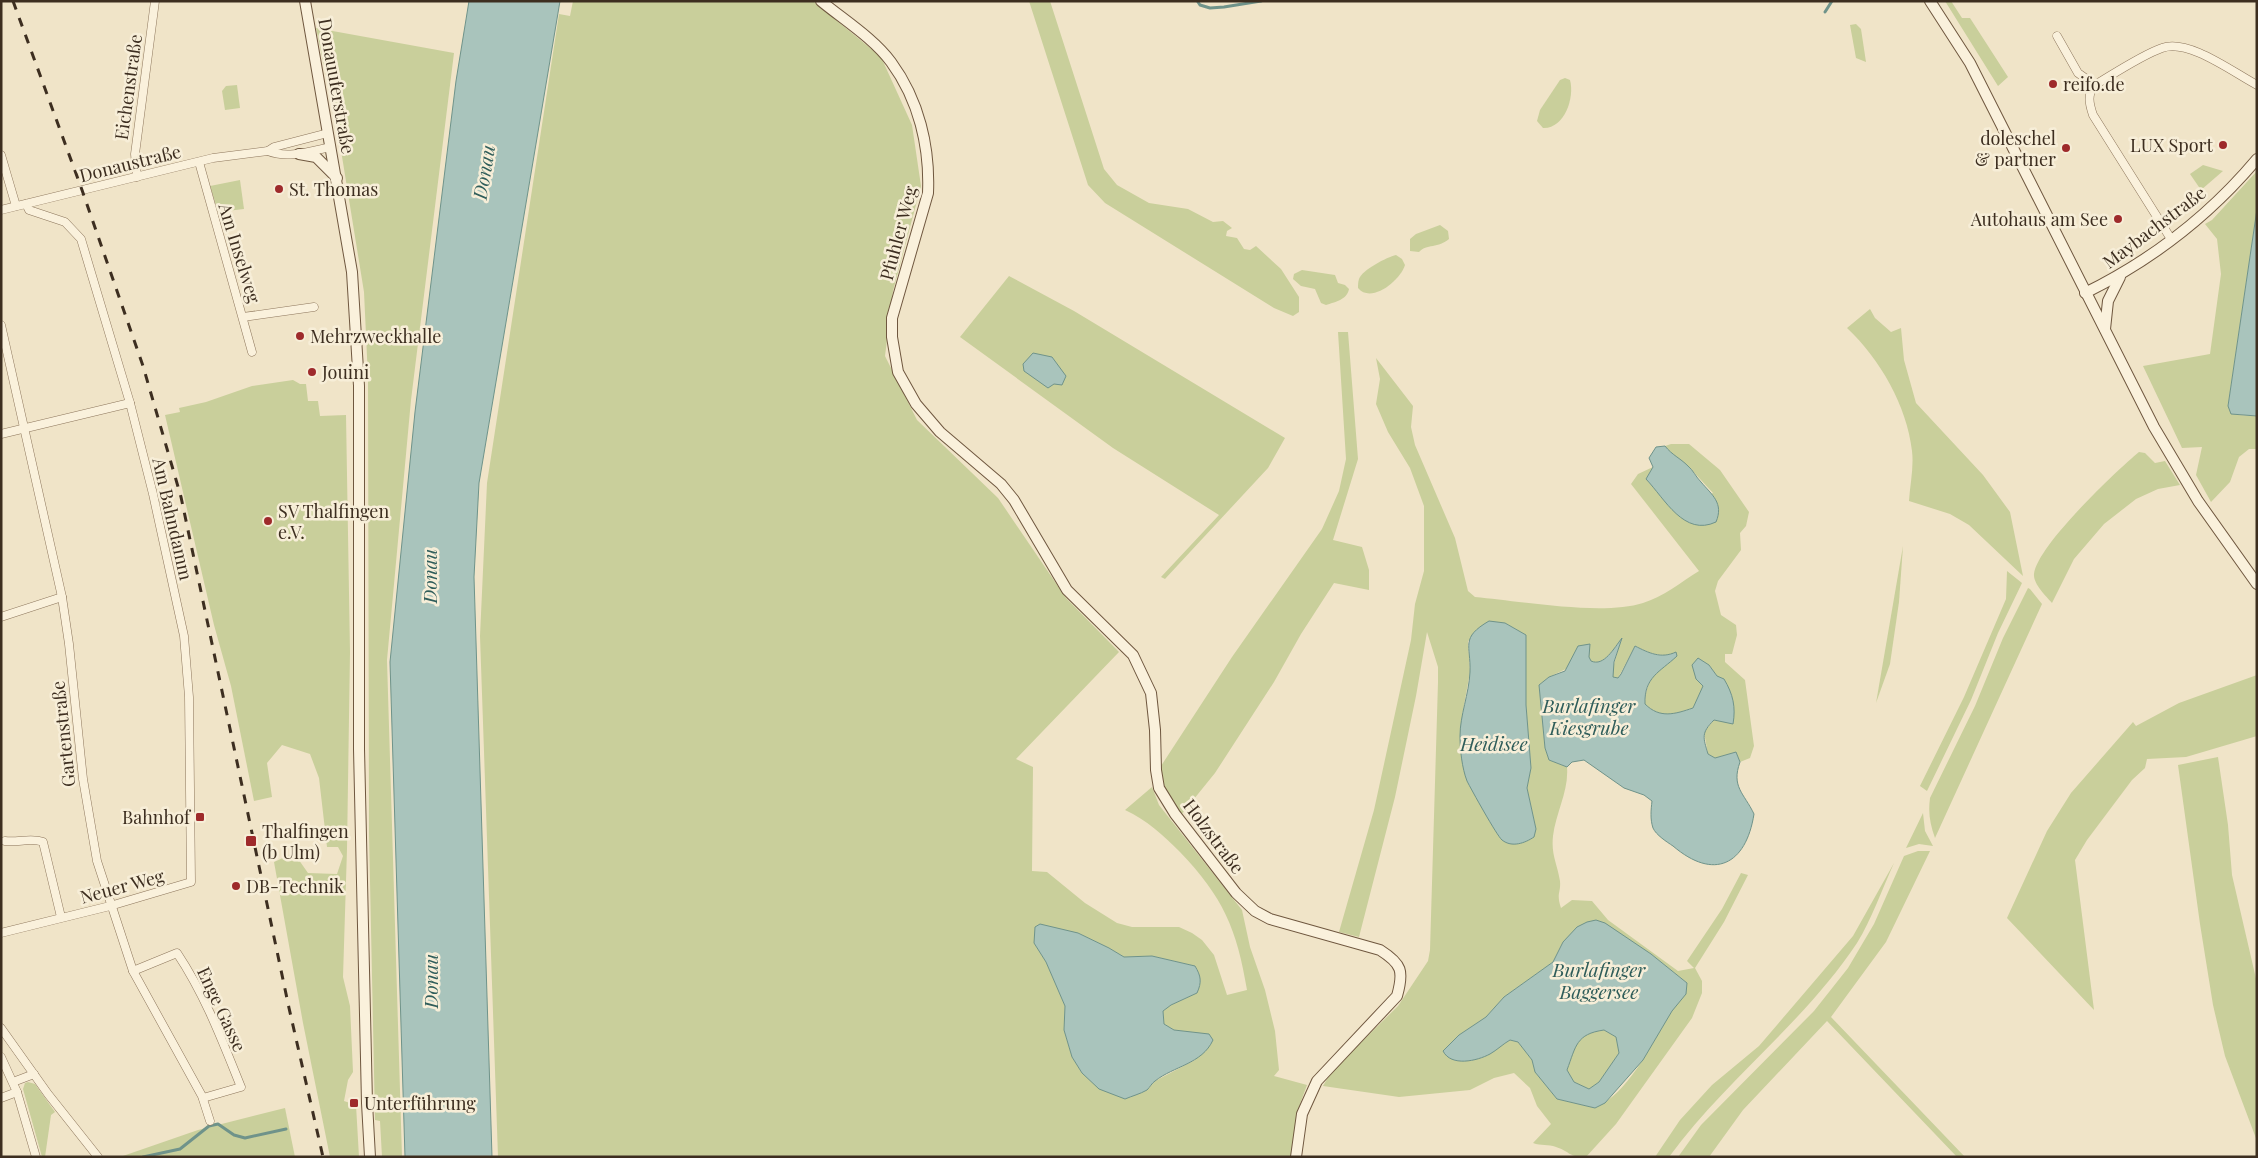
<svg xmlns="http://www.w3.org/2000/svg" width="2258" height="1158" font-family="'Playfair Display',serif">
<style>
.green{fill:#c9cf9b;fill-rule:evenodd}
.water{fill:#a9c4bc;stroke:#6f938a;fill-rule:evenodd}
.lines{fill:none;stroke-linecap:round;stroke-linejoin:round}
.stream{stroke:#6f938a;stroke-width:3}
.street-casing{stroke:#8d765c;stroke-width:9}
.secondary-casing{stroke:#6f573f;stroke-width:12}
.street{stroke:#faf1dc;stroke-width:8}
.secondary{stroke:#faf1dc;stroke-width:10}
.rail{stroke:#3d2e20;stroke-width:3;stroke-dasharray:9 9;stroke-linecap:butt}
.poi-dot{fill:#9e2a2b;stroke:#f7eed8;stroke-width:2}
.labels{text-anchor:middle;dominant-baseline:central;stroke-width:5;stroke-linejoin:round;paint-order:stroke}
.poi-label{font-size:18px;fill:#3d2e20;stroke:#f7eed8;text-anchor:start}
.street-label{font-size:18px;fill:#3d2e20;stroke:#f7eed8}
.water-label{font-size:19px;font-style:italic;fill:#2f5d5a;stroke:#f7eed8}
</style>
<rect width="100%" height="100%" fill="#f0e4c8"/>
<g class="green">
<path d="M573,1h240l68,56 31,68 9,61 -28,105 -8,65 32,64 81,78 68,100 53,54 -103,107 17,8 -1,104 15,1 38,31 32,20 15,4h47l13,6 10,7 12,15 13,40 20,-5c-10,-61 -24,-93 -67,-138 -17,-17 -33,-32 -55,-42l27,-23 7,18 83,105 8,37 15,43 10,41 4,39 -5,6 33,9 -7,19 -9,53h-793l-18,-521 7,-153 72,-469 11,2zM1078,933l31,15 15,9 28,-1 43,10c6,10 7,16 2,27l-26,12 -8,6 1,13 10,6 23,3 -2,27 -40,21 -7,8 -23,10 -43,-26 -10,-16 -8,-27 1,-24 -19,-44 -12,-19z"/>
<polygon points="1029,1 1050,1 1104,169 1117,185 1149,203 1188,209 1213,222 1223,221 1232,228 1227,231 1226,236 1237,238 1244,249 1250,250 1256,246 1281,269 1299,297 1299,312 1293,316 1274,308 1105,203 1088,185"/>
<polygon points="1945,1 1951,1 1962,18 1970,18 2008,77 1998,86"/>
<polygon points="1856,24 1861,29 1866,62 1856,58 1850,25"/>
<polygon points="316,28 454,53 411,400 387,660 402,1157 382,1157 380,1121 375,1120 369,833 368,378 364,292 339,138"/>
<path d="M1565,78l5,2c5,18 -6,49 -27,48l-6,-7 3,-11 20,-30z"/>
<polygon points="237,85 240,108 225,110 222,91 226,86"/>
<polygon points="2203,165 2223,171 2201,190 2190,174"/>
<polygon points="2257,171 2257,209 2228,406 2239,415 2257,416 2257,449 2249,449 2239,457 2230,482 2211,502 2196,475 2202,447 2182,448 2143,366 2210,354 2221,274 2217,239 2205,224 2212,220"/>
<polygon points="240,180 244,209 218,212 210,186"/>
<path d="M1440,225l8,6 1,8c-10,9 -23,5 -30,13l-9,-1v-12l6,-5z"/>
<path d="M1396,255l6,4 3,6c-5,16 -34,39 -47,23 0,-3 0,-6 1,-9 3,-9 28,-22 37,-24z"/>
<path d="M1302,270l33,5 3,8 7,2 4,4c-2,11 -14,13 -23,16l-5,-2 -6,-14 -14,-3 -8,-7 1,-5z"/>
<polygon points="1009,276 1074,311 1285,438 1268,468 1165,579 1161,577 1219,515 1113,448 960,337"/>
<path d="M1870,309l5,9 16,14 10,-4 3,32 12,43 67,72 27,37 13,64 -54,-51 -19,-11 -41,-13c1,-16 5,-34 3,-50 -5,-45 -32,-92 -65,-123z"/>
<polygon points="1338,332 1348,332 1358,459 1333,540 1362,547 1369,570 1369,590 1334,583 1301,634 1274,682 1215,773 1181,815 1164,787 1161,766 1232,657 1322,529 1339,491 1346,459"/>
<path d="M1376,358l37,48 -2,21 4,18 40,93 13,53 7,6c45,4 127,19 168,6 20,-6 38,-21 56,-32l-68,-87 7,-10 15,-7 -7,12 26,29 41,-15 -25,-27 -15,-10 -8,-10 6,-2h18l31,26 29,42 -3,14 -6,7 1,17 -23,31 -3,10 6,24 15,10 1,10 -5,19h-7v8l20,18 9,66 -4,12 -10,4 -4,-10 -21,6 -7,-4 -4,-22 10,-12 7,1 -4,-45 -8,-11 -8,29 -8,14c-18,6 -33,11 -48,-4 0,-14 5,-28 18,-38 6,-4 10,-6 13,-13 -15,5 -27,0 -41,-7l-17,32 -6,-1v-6l9,-31c-8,9 -17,27 -31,21l-1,-3 -40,19 -10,8 6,63 4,12 18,7c2,24 -11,45 -14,69 -2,19 4,27 7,45 1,12 -4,12 1,27l11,-8 20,1 16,19 70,51 16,-3 -7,-7 35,-52 19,-36 7,2 -24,47 -29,46 7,13v12l-10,25 -76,106 -30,33c-18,0 -15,-5 -30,-10 -8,-3 -15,-1 -23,-4l18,-19 -14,-18 -7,-18 -16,-15 -20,5 -24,12 -71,7 -76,-11 8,-14 67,-66 30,-45 2,-11 8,-268v-15l-11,-35 -11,64 -21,101 -36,140 -20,-5 35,-122 37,-170 4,-36 9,-33v-65l-14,-38 -22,-36 -12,-28 4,-25zM1505,623l21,12v70l5,62 -4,21 9,41 -33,11 -21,-35 -20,-89 8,-44 -2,-31zM1563,942h68l20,12 36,29c-1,16 -9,17 -16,29 -20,32 -41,80 -76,96l-38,-9 -22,-27 -3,-12 -14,-18 -8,-2 -19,13 -14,6 -22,2 4,-26 27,-18 18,-20 49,-35z"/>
<polygon points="293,380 300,384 306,384 308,401 318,401 320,416 346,415 350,652 347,849 343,977 350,1006 353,1072 348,1080 344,1101 356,1105 359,1157 330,1157 303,1023 274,862 294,853 308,873 337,874 343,856 338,847 327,847 319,778 310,754 282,745 267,763 272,797 254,801 231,686 214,625 165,415 180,412 179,408 206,402 252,386"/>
<path d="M2139,452l6,1 10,10 10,-2 15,24 -22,4 -22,10 -32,25 -30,35 -22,44c-6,-7 -19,-19 -18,-29 3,-28 81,-102 105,-122z"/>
<polygon points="1903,546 1899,602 1890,664 1876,703"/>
<polygon points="2007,571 2022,583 1998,633 1971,700 1927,791 1920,786 1964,697 2006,599"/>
<path d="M2028,588l2,1 12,15 -107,234c-5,-14 -7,-25 -5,-40l45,-92 28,-68z"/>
<polygon points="2257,675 2257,736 2186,757 2147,759 2145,768 2132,780 2087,840 2075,860 2094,1010 2007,918 2047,831 2071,793 2133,722 2136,726 2179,703"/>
<polygon points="2218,757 2228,825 2232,875 2257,983 2257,1141 2225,1056 2213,1005 2200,924 2178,765"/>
<polygon points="1923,813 1925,831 1933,846 1919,844 1906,848"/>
<polygon points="1918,851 1930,851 1886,942 1831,1017 1965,1157 1957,1157 1827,1021 1743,1110 1709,1157 1678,1157 1701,1125 1814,1011 1848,968 1874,924 1904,856"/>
<path d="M1894,863c-11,24 -23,58 -37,80 -53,80 -132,137 -188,214h-14l25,-37 32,-35 47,-39 94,-110z"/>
<path d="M1604,1030l12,7 3,16 -20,29 -10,7 -15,-7 -7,-12c8,-24 9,-36 37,-40z"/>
<polygon points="28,1082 35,1084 55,1112 51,1115 45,1157 42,1157 23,1089 25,1083"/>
<polygon points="285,1108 295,1157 120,1157 198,1130"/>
</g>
<g class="water">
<polygon points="469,1 560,1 479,483 474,577 492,1157 405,1157 390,662 415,412 456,81"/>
<polygon points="2257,209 2257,416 2231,414 2228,406"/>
<polygon points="1033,353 1052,357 1066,376 1062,385 1054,384 1048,388 1024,371 1023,364"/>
<path d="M1665,446c7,9 15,12 23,20 5,4 8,11 13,16 11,13 23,21 15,40 -32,15 -51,-23 -70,-43l7,-12 -4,-9 7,-11z"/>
<path d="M1489,621l16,2 21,12v70l5,63 -4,20 9,41 -2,8c-9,6 -22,11 -32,3 -5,-4 -31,-51 -35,-59 -5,-13 -7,-31 -7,-45 0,-21 9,-42 10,-64 1,-27 -10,-34 19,-51z"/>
<path d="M1622,638l-8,24 -1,15 5,1 3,-4 14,-28c14,7 26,13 41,6l1,4c-17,16 -33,21 -32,48 15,15 30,10 48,4l10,-22 -7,-7 -4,-14 6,-7 11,7 8,11 7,3c9,15 12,28 9,45l-19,-4c-13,13 -11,17 -6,34l7,4 21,-6 4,10c-9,25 4,31 14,52 -8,51 -40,67 -81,32 -6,-4 -17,-11 -20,-18 -3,-9 -2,-18 -1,-27l-8,-6 -20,-7 -40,-28 -12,2 -5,5 -18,-7 -4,-12 -6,-63 10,-8 16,-6 13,-25 12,-2 -1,13 2,4c13,6 23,-13 31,-23z"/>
<path d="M1596,920l9,3 46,31 36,29 -1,11 -14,17 -29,49 -38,43 -10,5 -38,-9 -22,-27 -3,-12 -14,-18 -8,-2c-7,4 -13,10 -20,14 -13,7 -39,13 -47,-3l16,-16 27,-18 18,-20 49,-35 10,-20 14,-15 10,-5zM1604,1030l12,7 3,16 -20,29 -10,7 -15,-7 -7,-12c9,-24 9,-36 37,-40z"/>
<path d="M1040,924l38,9 31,15 15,9 28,-1 43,10c6,10 7,16 2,27l-26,12 -8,6 1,13 10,6 35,4 4,6c-11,24 -39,26 -58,41 -3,2 -5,6 -8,9 -7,4 -15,6 -22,9l-26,-10 -17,-16 -10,-16 -8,-27 1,-24 -19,-44 -12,-19 1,-16z"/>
</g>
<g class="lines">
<g class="stream">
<polyline points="1198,2 1200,5 1210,8 1224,7 1261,1"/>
<polyline points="1825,12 1832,1"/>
<polyline points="143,1157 180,1149 209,1126 218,1124 234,1135 245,1138 286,1129"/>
</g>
<g class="street-casing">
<g id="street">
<polyline points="2057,36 2078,73 2095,85"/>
<path d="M268,151c20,8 43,0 63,-4"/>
<polyline points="1,155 16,206"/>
<polyline points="199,162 252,352"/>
<polyline points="137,177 135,154 155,1"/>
<polyline points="1,210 213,158 268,151 274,147 328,133"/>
<path d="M2171,239l-78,-124c-4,-12 -6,-21 2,-30 20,-12 47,-30 67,-37 26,-10 72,25 95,37"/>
<polyline points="243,317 314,307"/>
<polyline points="1,325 62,597 69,644 83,779 97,861 133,971 202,1096 210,1121"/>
<polyline points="1,434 130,403"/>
<polyline points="1,617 62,597"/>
<path d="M5,841c13,2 26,-4 38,1l18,75"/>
<polyline points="1,933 110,906 191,882 189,697 184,636 153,494 130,403 81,239 65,222 29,210 26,204"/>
<path d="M133,971l44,-18c28,42 45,87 64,134l-38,11"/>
<polyline points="1,1028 48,1094 98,1157"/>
<polyline points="1,1057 17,1092 36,1157"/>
<polyline points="13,1082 34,1074"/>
<polyline points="1,1098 17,1092"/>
</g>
</g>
<g class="secondary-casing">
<g id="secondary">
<polyline points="305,1 352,272 359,386 359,749 367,1103 370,1157"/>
<path d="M821,1c23,19 52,37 70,61 28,38 39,85 37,131l-36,125v19l6,35 18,32 24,28 61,52 13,16 53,90 66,65 18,38 4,37 1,40 3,18 16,26 61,79 19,18 15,8 110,31c22,14 24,21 17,46l-80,85 -15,33 -6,43"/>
<polyline points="1930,1 1970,63 2154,427 2198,501 2257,584"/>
<polyline points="299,154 316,157 337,178"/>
<path d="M2085,293c65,-32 125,-78 172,-134"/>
<polyline points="2105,329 2108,301 2120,277"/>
</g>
</g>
<use href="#street" class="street"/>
<use href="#secondary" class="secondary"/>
<polyline class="rail" points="13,1 82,190 143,366 181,497 289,1008 323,1157"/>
</g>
<g class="poi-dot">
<circle cx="2053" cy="84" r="5"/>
<circle cx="2223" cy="145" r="5"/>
<circle cx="2066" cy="148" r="5"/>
<circle cx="279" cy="189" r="5"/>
<circle cx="2118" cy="219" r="5"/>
<circle cx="300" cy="336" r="5"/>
<circle cx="312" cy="372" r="5"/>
<circle cx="268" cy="521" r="5"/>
<rect x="195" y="812" width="10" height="10" rx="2.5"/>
<rect x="245" y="835" width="12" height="12" rx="2.5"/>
<circle cx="236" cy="886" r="5"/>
<rect x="349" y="1098" width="10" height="10" rx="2.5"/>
</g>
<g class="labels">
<g class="poi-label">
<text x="2063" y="84">reifo.de</text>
<text x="2056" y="138" text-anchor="end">doleschel<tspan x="2056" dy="21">&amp; partner</tspan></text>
<text x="2213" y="145" text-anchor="end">LUX Sport</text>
<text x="289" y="189">St. Thomas</text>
<text x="2108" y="219" text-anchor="end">Autohaus am See</text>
<text x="310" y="336">Mehrzweckhalle</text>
<text x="322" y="372">Jouini</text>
<text x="278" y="511">SV Thalfingen<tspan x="278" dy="21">e.V.</tspan></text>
<text x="190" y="817" text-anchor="end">Bahnhof</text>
<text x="262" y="831">Thalfingen<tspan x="262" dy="21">(b Ulm)</tspan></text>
<text x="246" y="886">DB-Technik</text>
<text x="364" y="1103">Unterführung</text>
</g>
<g class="street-label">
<text transform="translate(337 86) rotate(80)">Donauuferstraße</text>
<text transform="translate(128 87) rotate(-82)">Eichenstraße</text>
<text transform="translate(130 163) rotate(-14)">Donaustraße</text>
<text transform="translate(2154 227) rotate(-37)">Maybachstraße</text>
<text transform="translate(898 233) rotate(-75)">Pfuhler Weg</text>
<text transform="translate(240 253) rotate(73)">Am Inselweg</text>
<text transform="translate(173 519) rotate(77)">Am Bahndamm</text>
<text transform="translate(63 734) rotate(-96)">Gartenstraße</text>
<text transform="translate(1214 836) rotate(53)">Holzstraße</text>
<text transform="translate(122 886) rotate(-15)">Neuer Weg</text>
<text transform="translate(222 1009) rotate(65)">Enge Gasse</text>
</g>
<g class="water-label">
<text transform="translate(483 172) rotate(-81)">Donau</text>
<text transform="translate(429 576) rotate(-90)">Donau</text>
<text x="1589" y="705">Burlafinger<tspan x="1589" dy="22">Kiesgrube</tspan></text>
<text x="1494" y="743">Heidisee</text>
<text x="1599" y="969">Burlafinger<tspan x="1599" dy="22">Baggersee</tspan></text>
<text transform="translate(430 981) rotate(-90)">Donau</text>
</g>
</g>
<rect width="2258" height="1158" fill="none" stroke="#3d2e20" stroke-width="5"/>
</svg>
